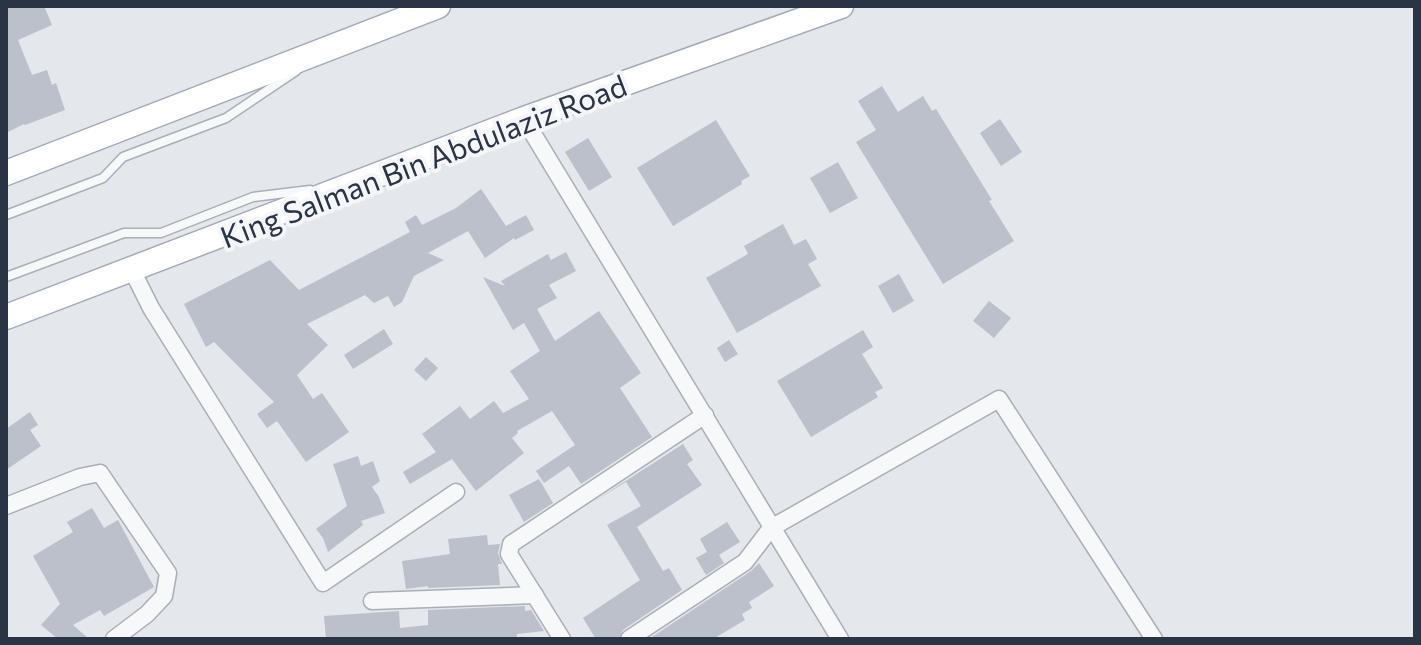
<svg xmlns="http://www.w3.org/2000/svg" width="1421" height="645" font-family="Commissioner,sans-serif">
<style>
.building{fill:#bbc0ca}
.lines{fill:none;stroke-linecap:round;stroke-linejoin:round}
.service-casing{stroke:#a9aeb7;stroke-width:11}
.minor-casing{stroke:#a9aeb7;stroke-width:19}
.primary-casing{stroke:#a3abb8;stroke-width:27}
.service{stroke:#f7f8fa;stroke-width:8}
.minor{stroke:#f7f8fa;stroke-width:16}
.primary{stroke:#fff;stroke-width:24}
.labels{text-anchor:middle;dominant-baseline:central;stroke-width:8;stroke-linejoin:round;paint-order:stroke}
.street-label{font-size:30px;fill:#2b3445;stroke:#f4f6f9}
</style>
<rect width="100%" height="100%" fill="#e4e7ec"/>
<g class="building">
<polygon points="6,6 44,6 52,25 18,40 32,75 47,70 52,85 56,83 65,110 25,125 24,124 6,133"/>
<polygon points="882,86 898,112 923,96 932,111 936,109 992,200 989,201 1014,241 943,284 856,142 876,130 858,101"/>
<polygon points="1000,119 1022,152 1001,166 980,133"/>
<polygon points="716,120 750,176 741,181 742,184 673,226 637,168"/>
<polygon points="588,138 612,177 589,191 565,152"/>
<polygon points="838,162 858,198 830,213 810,178"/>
<polygon points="481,189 506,226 526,215 534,230 515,240 514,238 485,258 468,231 428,253 444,260 414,276 402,302 394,307 388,296 374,303 365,295 307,324 328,345 297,375 313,399 322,393 349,432 306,462 277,421 267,428 257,414 274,402 214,342 206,347 184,304 270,260 299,290 410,232 405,222 416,215 422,225 456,208"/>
<polygon points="783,224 794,245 806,239 817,259 808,264 821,286 737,333 706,278 748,254 744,246"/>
<polygon points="566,252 576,271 549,285 557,298 537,309 555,341 599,311 641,373 620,388 652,437 581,484 569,466 544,483 536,471 575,445 552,411 517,431 518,433 512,438 524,453 476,491 452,459 410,484 403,472 436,452 422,434 460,406 470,419 494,401 503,413 529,399 510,371 540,351 524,323 513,330 483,277 505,286 501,281 548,254 551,260"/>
<polygon points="899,274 914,301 893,313 878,286"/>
<polygon points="989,301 1011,318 994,338 973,321"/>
<polygon points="384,329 393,344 353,369 344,355"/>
<polygon points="863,330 873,347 862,354 883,388 875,392 878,397 811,437 777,381"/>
<polygon points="729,340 738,354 725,362 717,348"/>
<polygon points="426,357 438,368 426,381 414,370"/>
<polygon points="30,412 38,425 30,430 41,446 6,470 6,429"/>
<polygon points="683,444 693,460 687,464 702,485 637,527 663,571 669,568 682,590 623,630 618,639 596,639 583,618 640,580 607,525 641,506 626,482 593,502"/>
<polygon points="358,456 361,466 373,461 380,481 372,487 379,497 385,513 361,521 363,525 328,552 323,538 316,529 347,506 333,464"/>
<polygon points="539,479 553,503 524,522 509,495"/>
<polygon points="92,508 104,528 118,520 154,587 104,616 100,610 73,625 89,639 58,639 41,625 60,604 33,556 73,532 67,522"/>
<polygon points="727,522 740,542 719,555 724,563 706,575 696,558 707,552 700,539"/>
<polygon points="487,535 488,545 500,544 498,553 502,564 498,564 500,585 428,588 428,586 406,589 402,561 450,554 448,539"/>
<polygon points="759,563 774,586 749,602 752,608 742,614 745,620 713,639 649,639 751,571"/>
<polygon points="525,606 525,611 531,610 544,631 517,634 517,639 326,639 324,616 399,611 400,628 428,625 428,610"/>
</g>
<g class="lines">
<g class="service-casing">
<g id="service">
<polyline points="6,215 103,178 123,157 226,118 296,71"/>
<polyline points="6,277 124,233 161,233 253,197 310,190"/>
</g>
</g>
<g class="minor-casing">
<g id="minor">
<polyline points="524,119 840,639"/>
<polyline points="132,270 151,308 323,583 456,492"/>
<polyline points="6,506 80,477 100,473 168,573 164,596 147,614 114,639"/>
<polyline points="372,601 535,595"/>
<polyline points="562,639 509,554 511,544 705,415"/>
<polyline points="629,639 745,562 771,528 999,399 1154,639"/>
</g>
</g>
<g class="primary-casing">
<g id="primary">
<polyline points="6,173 438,6"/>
<polyline points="6,317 524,119 841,6"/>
</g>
</g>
<use href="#service" class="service"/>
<use href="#minor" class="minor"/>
<use href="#primary" class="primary"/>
</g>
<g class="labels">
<g class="street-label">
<text transform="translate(423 160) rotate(-21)">King Salman Bin Abdulaziz Road</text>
</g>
</g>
<rect width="1421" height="645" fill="none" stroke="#2b3445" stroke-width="16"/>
</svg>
